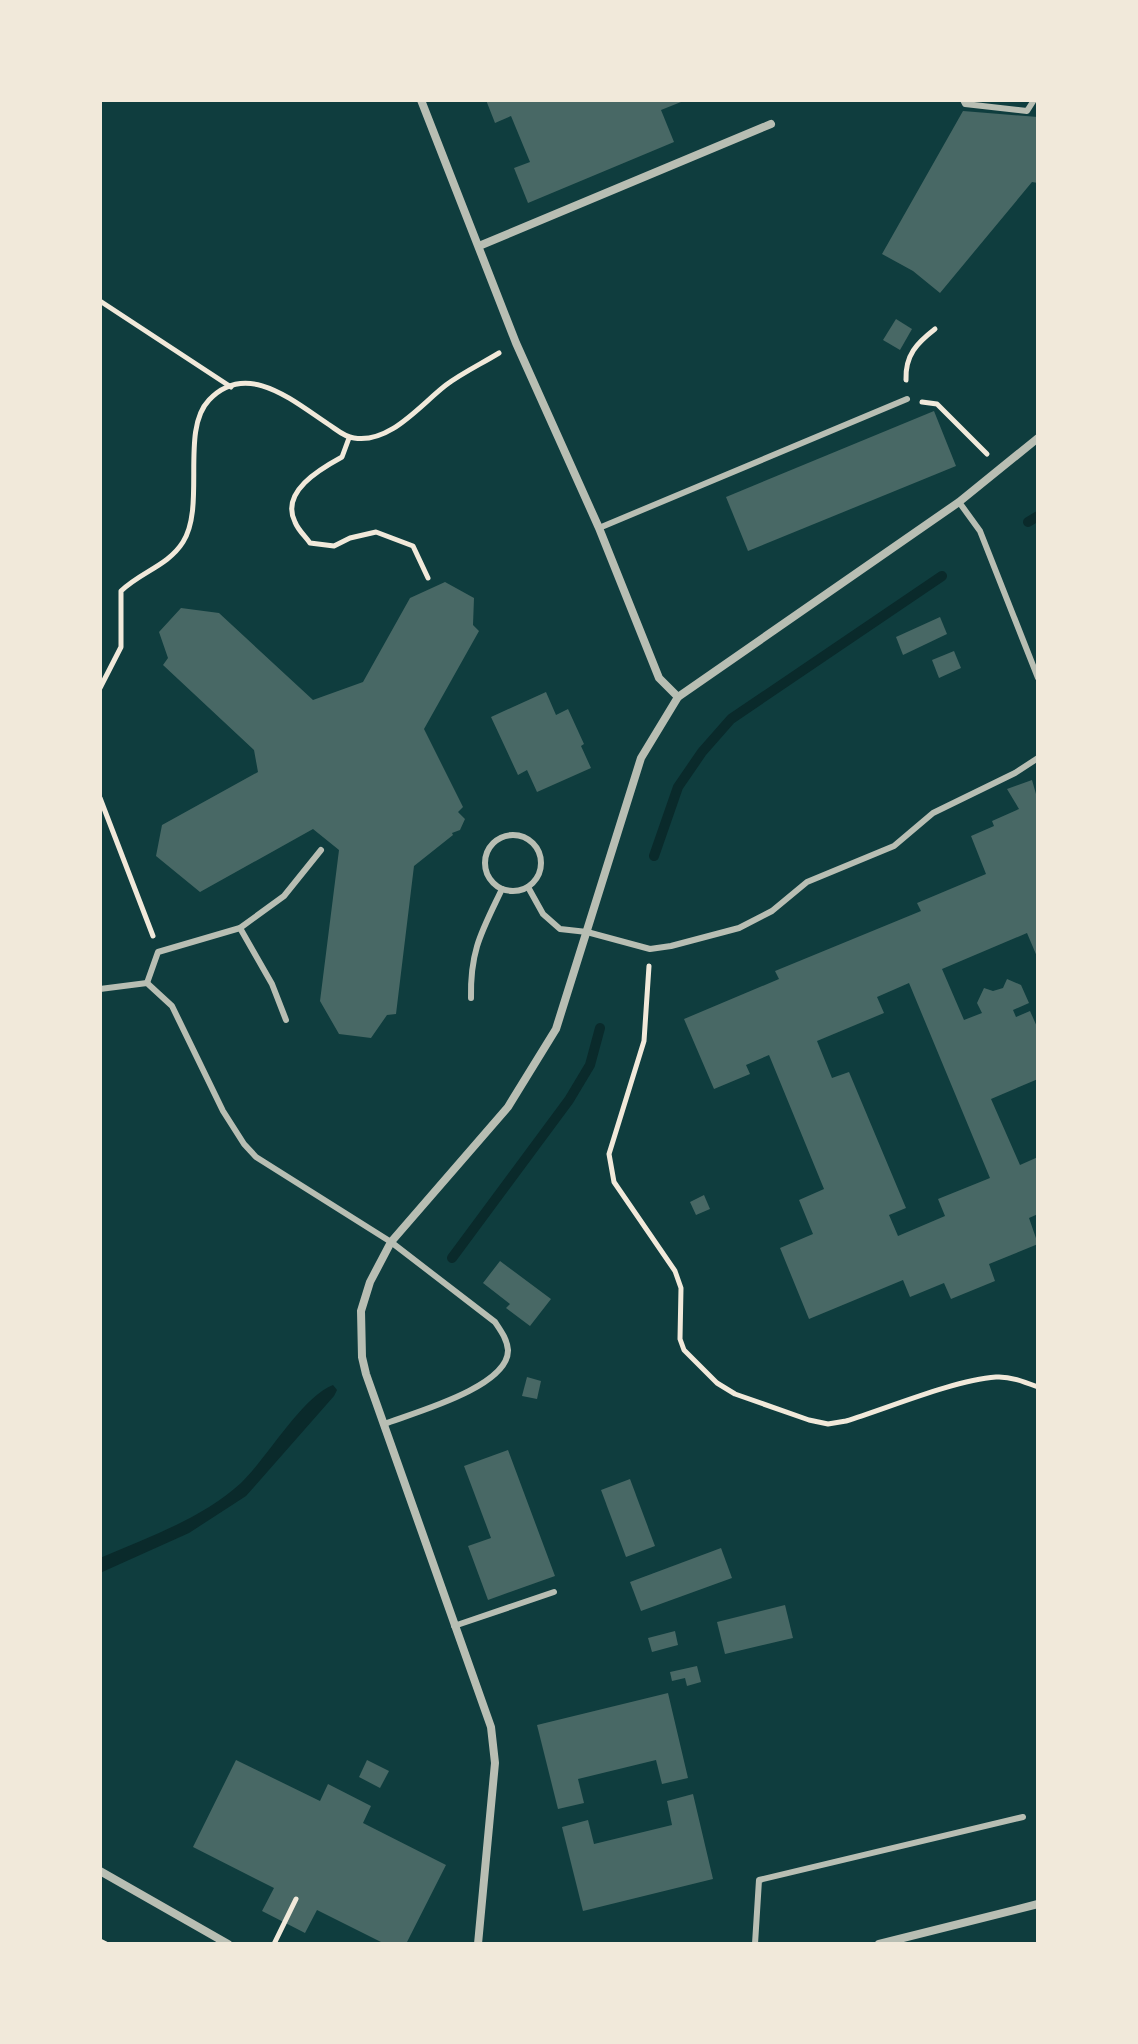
<svg xmlns="http://www.w3.org/2000/svg" width="1138" height="2044" font-family="Poppins,sans-serif">
<style>
.water{fill:#0a2a2b}
.lines{fill:none;stroke-linecap:round;stroke-linejoin:round}
.stream{stroke:#0a2a2b;stroke-width:10}
.building{fill:#486865;fill-rule:evenodd}
.path{stroke:#f1e9da;stroke-width:5}
.service{stroke:#b8beb3;stroke-width:6}
.minor{stroke:#b8beb3;stroke-width:8}
</style>
<rect width="100%" height="100%" fill="#0f3d3e"/>
<path class="water" d="M333,1385l4,5 -3,6 -88,100 -57,37 -89,40v-15c49,-21 101,-39 141,-75 26,-25 61,-86 92,-98z"/>
<g class="lines">
<g class="stream">
<polyline points="1028,522 1038,516"/>
<polyline points="654,856 678,787 702,752 731,719 942,576"/>
<polyline points="452,1258 569,1100 590,1065 600,1028"/>
</g>
</g>
<g class="building">
<polygon points="486,100 686,100 661,110 674,142 528,203 514,168 530,162 511,116 495,123"/>
<polygon points="963,111 1038,117 1038,183 1032,182 940,293 913,271 882,254"/>
<polygon points="896,319 912,329 900,350 883,340"/>
<polygon points="934,411 956,466 748,551 726,497"/>
<polygon points="445,582 474,598 473,625 479,631 424,729 463,807 458,812 465,819 460,830 452,833 453,835 414,866 396,1014 387,1015 371,1038 339,1034 320,1001 339,850 313,829 200,892 156,856 162,825 258,772 254,750 163,665 168,658 159,632 181,608 219,613 313,700 363,682 410,598"/>
<polygon points="940,617 947,634 903,655 896,637"/>
<polygon points="954,651 961,668 939,678 932,660"/>
<polygon points="546,692 556,715 568,709 584,744 581,746 591,768 537,792 527,770 518,775 491,717"/>
<path d="M1032,780l6,21v158l-11,-26 -85,36 22,51 18,-7 -5,-10 7,-15 9,3 10,-3 4,-9 14,6 8,18 -16,7 3,7 14,-6 8,18v50l-47,20 29,66 18,-8v57l-9,4 9,26 -49,20 6,17 -44,18 -7,-16 -34,14 -7,-17 -94,39 -29,-71 33,-14 -14,-34 25,-11 -55,-134 -23,10 4,9 -36,15 -30,-70 95,-40 -4,-8 146,-60 -4,-8 69,-29 -15,-38 23,-10 -2,-5 27,-12 -12,-20zM909,983l81,195 -52,21 7,17 -47,20 -9,-21 17,-7 -57,-136 -17,6 -15,-37 67,-28 -7,-16z"/>
<polygon points="704,1195 710,1209 696,1215 690,1202"/>
<polygon points="500,1261 551,1299 530,1326 506,1308 510,1304 483,1283"/>
<polygon points="527,1377 541,1381 537,1399 522,1396"/>
<polygon points="508,1450 555,1576 488,1600 468,1546 491,1538 464,1466"/>
<polygon points="630,1479 655,1546 626,1557 601,1490"/>
<polygon points="721,1548 732,1578 641,1611 630,1582"/>
<polygon points="785,1605 793,1638 725,1654 717,1622"/>
<polygon points="675,1631 678,1645 652,1652 648,1638"/>
<polygon points="697,1666 701,1682 687,1686 685,1678 672,1681 670,1672"/>
<polygon points="668,1693 688,1778 662,1784 656,1760 578,1779 584,1803 558,1809 537,1725"/>
<polygon points="236,1760 320,1801 328,1784 371,1806 363,1823 446,1865 406,1944 385,1944 317,1910 305,1933 262,1911 274,1888 193,1847"/>
<polygon points="367,1760 389,1771 380,1788 359,1777"/>
<polygon points="693,1794 713,1879 583,1911 562,1827 588,1820 594,1844 672,1825 667,1801"/>
</g>
<g class="lines">
<g class="path">
<polyline points="100,301 231,387"/>
<path d="M906,380c-1,-25 11,-37 29,-51"/>
<polyline points="922,402 937,404 987,454"/>
<path d="M349,438l-7,19c-22,12 -62,35 -47,65 3,8 10,14 15,21l24,3 16,-8 26,-6 37,14 15,32"/>
<path d="M100,688l21,-41v-56c19,-19 47,-25 62,-49 23,-36 -3,-112 26,-142 38,-40 84,1 119,24 8,5 16,13 26,14 36,6 66,-33 92,-53 16,-12 35,-21 53,-32"/>
<polyline points="100,798 153,936"/>
<path d="M649,966l-5,75 -35,113 5,28 61,89 6,17 -1,51 4,11 33,33 18,11 74,26 19,4 18,-3c42,-13 108,-41 150,-44 14,-1 29,5 42,10"/>
<polyline points="100,1941 106,1944"/>
<polyline points="274,1944 296,1899"/>
</g>
<g class="service">
<polyline points="963,100 965,104 1027,111 1034,100"/>
<polyline points="959,502 980,531 1038,678"/>
<polyline points="599,528 907,399"/>
<circle cx="513" cy="863" r="28"/>
<polyline points="528,887 543,914 560,929 587,932 650,949 671,946 739,928 772,911 807,882 894,846 933,813 1015,773 1038,758"/>
<polyline points="240,928 272,984 286,1020"/>
<polyline points="147,983 158,952 240,928 284,896 321,850"/>
<path d="M100,989l47,-6 25,23 51,105 21,33 12,13 135,85 104,80c6,9 12,17 13,28 1,37 -95,63 -124,74"/>
<path d="M471,998c-1,-48 11,-67 31,-109"/>
<polyline points="454,1626 554,1592"/>
<polyline points="755,1944 759,1880 1023,1817"/>
</g>
<g class="minor">
<polyline points="421,100 516,343 599,528 659,678 678,697"/>
<polyline points="479,246 771,124"/>
<polyline points="100,1871 228,1944"/>
<polyline points="478,1944 495,1763 491,1727 366,1374 362,1357 361,1311 370,1282 391,1242 508,1107 556,1029 641,758 678,697 959,502 1038,438"/>
<polyline points="879,1944 1038,1904"/>
</g>
</g>
<rect width="1138" height="2044" fill="none" stroke="#f1e9da" stroke-width="204"/>
</svg>
